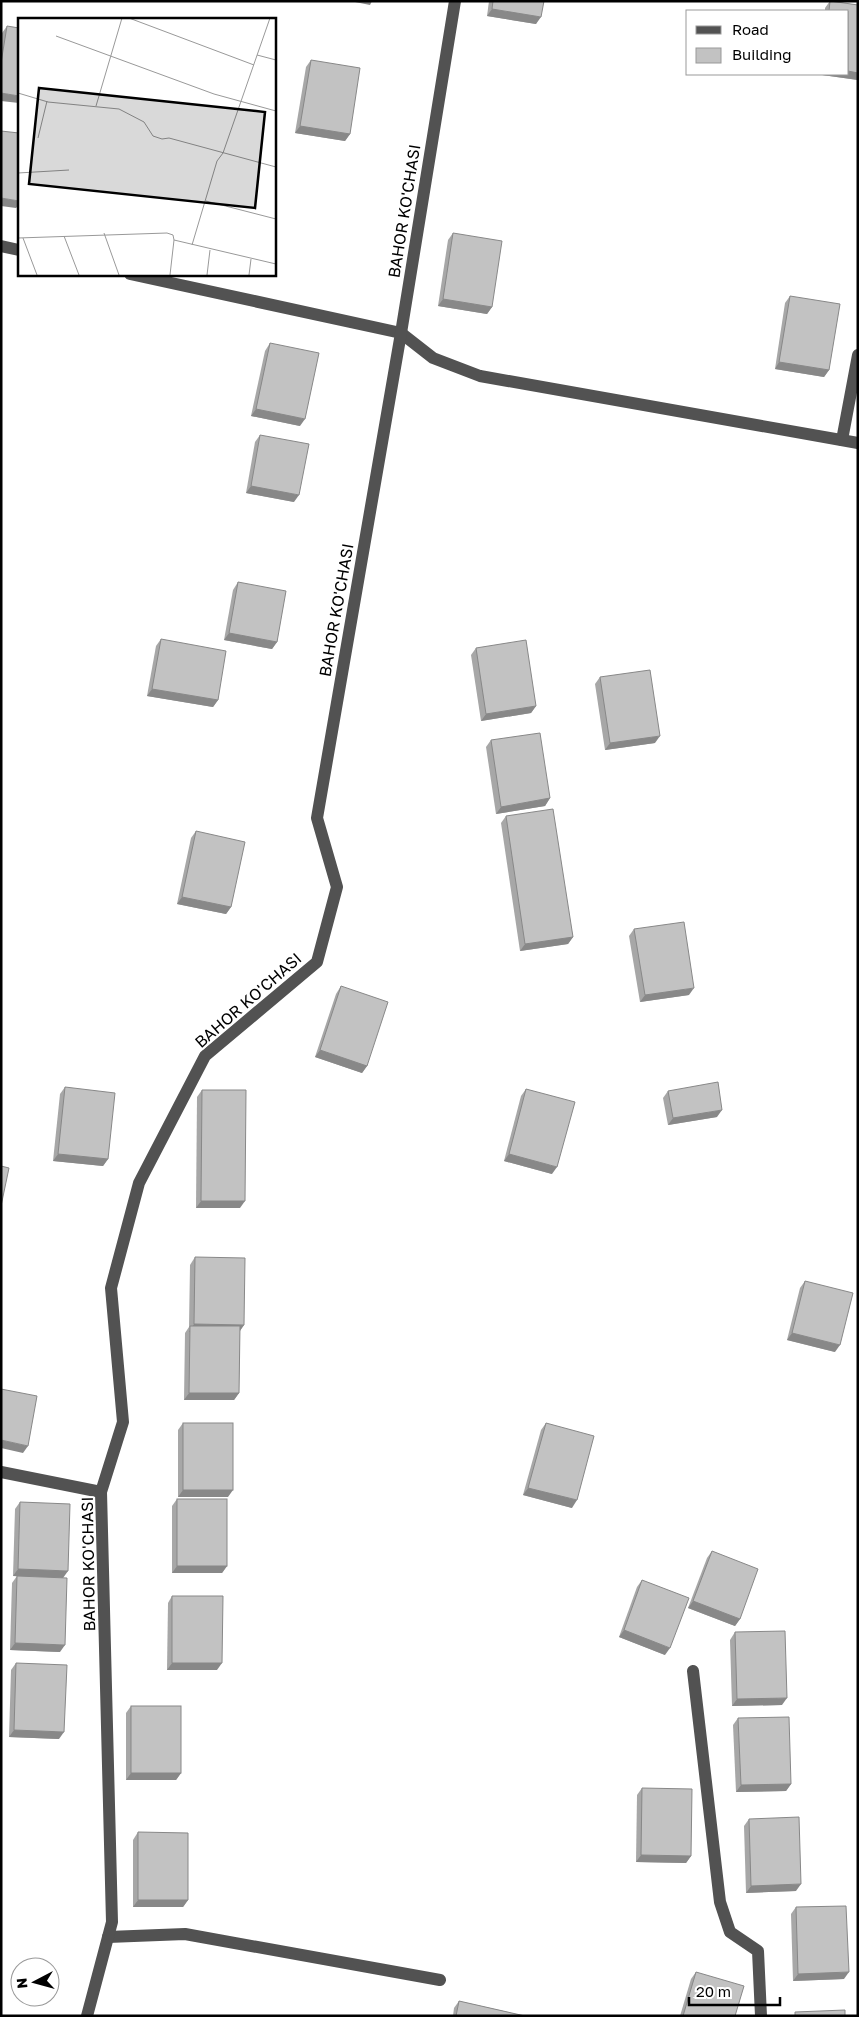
<svg xmlns="http://www.w3.org/2000/svg" width="859" height="2017" font-family="'Golos Text',sans-serif">
<style>
.lines{fill:none;stroke-linecap:round;stroke-linejoin:round}
.minor{stroke:#525252;stroke-width:12}
.wall{fill:#a7a7a7}
.shaded-wall{fill:#888}
.building{fill:#c2c2c2;stroke:#888}
.labels{text-anchor:middle;dominant-baseline:central;stroke-width:4;stroke-linejoin:round;paint-order:stroke}
.street-label{font-size:16px;fill:#000;stroke:#fff}
.inset-road{fill:none;stroke:#999;stroke-width:1}
.view{fill:#000;fill-opacity:0.15;stroke:#000;stroke-width:2.5}
.inset-edge{fill:none;stroke:#000;stroke-width:2.5}
</style>
<rect width="100%" height="100%" fill="#fff"/>
<g class="lines">
<g class="minor">
<polyline points="1,246 19,250"/>
<polyline points="130,274 401,333 433,358 480,376 858,443"/>
<polyline points="842,440 858,355"/>
<polyline points="1,1472 101,1492"/>
<polyline points="693,1671 720,1902 730,1932 758,1951 761,2016"/>
<polyline points="108,1937 185,1934 440,1980"/>
<polyline points="87,2016 112,1922 101,1492 123,1422 111,1288 139,1183 205,1056 317,962 337,887 317,818 401,333 455,1"/>
</g>
</g>
<g class="wall">
<polygon points="489,1 544,1 536,24 487,16"/>
<polygon points="830,1 858,5 858,80 815,74 848,74 848,11 825,11 825,8"/>
<polygon points="7,26 1,101 1,38 2,33"/>
<polygon points="311,60 350,134 345,141 295,133 306,67"/>
<polygon points="453,233 492,307 487,314 438,306 448,240"/>
<polygon points="790,296 829,370 824,377 775,369 785,303"/>
<polygon points="270,343 300,426 251,416 265,351"/>
<polygon points="260,435 294,502 246,493 255,442"/>
<polygon points="238,582 277,642 272,649 224,640 233,590"/>
<polygon points="161,639 218,700 213,707 147,696 156,646"/>
<polygon points="476,648 536,706 531,713 481,721 471,655"/>
<polygon points="600,677 655,743 605,750 595,684"/>
<polygon points="491,740 550,798 545,806 496,814 486,747"/>
<polygon points="506,816 573,937 568,944 520,951 501,823"/>
<polygon points="196,831 231,907 226,914 177,904 191,838"/>
<polygon points="634,929 689,995 640,1002 629,936"/>
<polygon points="341,986 367,1066 362,1073 315,1057 336,994"/>
<polygon points="65,1087 108,1159 103,1166 53,1161 60,1094"/>
<polygon points="526,1089 552,1174 504,1161 521,1096"/>
<polygon points="202,1090 240,1208 196,1208 197,1097"/>
<polygon points="668,1091 717,1117 668,1125 663,1098"/>
<polygon points="195,1257 244,1325 240,1331 239,1393 234,1400 184,1400 185,1333 189,1327 190,1265"/>
<polygon points="805,1281 835,1352 787,1340 800,1288"/>
<polygon points="183,1423 228,1497 178,1497 178,1430"/>
<polygon points="546,1423 572,1508 523,1495 541,1430"/>
<polygon points="177,1499 227,1566 222,1573 172,1573 172,1506"/>
<polygon points="20,1502 63,1578 13,1576 15,1509"/>
<polygon points="712,1551 740,1619 735,1626 688,1608 707,1558"/>
<polygon points="17,1576 60,1652 10,1650 12,1583"/>
<polygon points="642,1580 665,1655 619,1637 637,1587"/>
<polygon points="172,1596 217,1670 167,1670 168,1603"/>
<polygon points="735,1632 782,1705 732,1706 730,1640"/>
<polygon points="16,1663 59,1739 9,1737 11,1670"/>
<polygon points="131,1706 181,1773 176,1780 126,1780 126,1713"/>
<polygon points="738,1718 791,1784 786,1791 736,1792 733,1725"/>
<polygon points="642,1788 691,1856 686,1863 636,1862 637,1795"/>
<polygon points="749,1819 796,1891 746,1893 744,1826"/>
<polygon points="138,1832 188,1900 183,1907 133,1907 133,1840"/>
<polygon points="796,1907 844,1979 793,1981 791,1914"/>
<polygon points="696,1972 735,2016 680,2016 691,1979"/>
<polygon points="459,2001 525,2016 453,2016 454,2008"/>
</g>
<g class="shaded-wall">
<polygon points="350,1 372,1 370,5"/>
<polygon points="492,9 541,17 536,24 487,16"/>
<polygon points="848,71 858,73 858,80 815,74 848,74"/>
<polygon points="1,93 19,96 19,103 1,101"/>
<polygon points="300,126 350,134 345,141 295,133"/>
<polygon points="1,198 19,201 19,205 16,208 1,206"/>
<polygon points="443,299 492,307 487,314 438,306"/>
<polygon points="779,362 829,370 824,377 775,369"/>
<polygon points="256,409 305,419 300,426 251,416"/>
<polygon points="251,486 299,495 294,502 246,493"/>
<polygon points="229,633 277,642 272,649 224,640"/>
<polygon points="152,689 218,700 213,707 147,696"/>
<polygon points="536,706 531,713 481,721 486,714"/>
<polygon points="660,736 655,743 605,750 610,743"/>
<polygon points="550,798 545,806 496,814 501,807"/>
<polygon points="182,897 231,907 226,914 177,904"/>
<polygon points="573,937 568,944 520,951 525,944"/>
<polygon points="694,988 689,995 640,1002 645,995"/>
<polygon points="320,1050 367,1066 362,1073 315,1057"/>
<polygon points="722,1110 717,1117 668,1125 673,1118"/>
<polygon points="58,1154 108,1159 103,1166 53,1161"/>
<polygon points="509,1154 557,1167 552,1174 504,1161"/>
<polygon points="201,1201 245,1201 240,1208 196,1208"/>
<polygon points="194,1324 244,1325 239,1332 189,1332"/>
<polygon points="792,1333 840,1345 835,1352 787,1340"/>
<polygon points="189,1393 239,1393 234,1400 184,1400"/>
<polygon points="1,1440 28,1446 23,1453 1,1448"/>
<polygon points="528,1488 577,1500 572,1508 523,1495"/>
<polygon points="183,1490 233,1490 228,1497 178,1497"/>
<polygon points="177,1566 227,1566 222,1573 172,1573"/>
<polygon points="18,1569 68,1571 63,1578 13,1576"/>
<polygon points="693,1601 740,1619 735,1626 688,1608"/>
<polygon points="624,1630 670,1648 665,1655 619,1637"/>
<polygon points="15,1643 65,1645 60,1652 10,1650"/>
<polygon points="172,1663 222,1663 217,1670 167,1670"/>
<polygon points="787,1698 782,1705 732,1706 737,1699"/>
<polygon points="14,1730 64,1732 59,1739 9,1737"/>
<polygon points="131,1773 181,1773 176,1780 126,1780"/>
<polygon points="791,1784 786,1791 736,1792 741,1785"/>
<polygon points="641,1855 691,1856 686,1863 636,1862"/>
<polygon points="801,1884 796,1891 746,1893 751,1886"/>
<polygon points="138,1900 188,1900 183,1907 133,1907"/>
<polygon points="849,1972 844,1979 793,1981 798,1974"/>
</g>
<g class="building">
<polygon points="493,1 544,1 541,17 492,9"/>
<polygon points="830,1 858,5 858,73 848,71 848,11 829,11"/>
<polygon points="7,26 19,28 19,96 1,93 1,63"/>
<polygon points="311,60 360,68 350,134 300,126"/>
<polygon points="1,131 19,133 19,201 1,198"/>
<polygon points="453,233 502,241 492,307 443,299"/>
<polygon points="790,296 840,304 829,370 779,362"/>
<polygon points="270,343 319,353 305,419 256,409"/>
<polygon points="260,435 309,444 299,495 251,486"/>
<polygon points="238,582 286,591 277,642 229,633"/>
<polygon points="161,639 226,651 218,700 152,689"/>
<polygon points="526,640 536,706 486,714 476,648"/>
<polygon points="650,670 660,736 610,743 600,677"/>
<polygon points="540,733 550,798 501,807 491,740"/>
<polygon points="553,809 573,937 525,944 506,816"/>
<polygon points="196,831 245,842 231,907 182,897"/>
<polygon points="684,922 694,988 645,995 634,929"/>
<polygon points="341,986 388,1002 367,1066 320,1050"/>
<polygon points="718,1082 722,1110 673,1118 668,1091"/>
<polygon points="65,1087 115,1093 108,1159 58,1154"/>
<polygon points="526,1089 575,1102 557,1167 509,1154"/>
<polygon points="202,1090 246,1090 245,1201 201,1201"/>
<polygon points="1,1166 9,1168 1,1206"/>
<polygon points="195,1257 245,1258 244,1325 194,1324"/>
<polygon points="805,1281 853,1293 840,1345 792,1333"/>
<polygon points="190,1326 240,1326 239,1393 189,1393"/>
<polygon points="1,1389 37,1396 28,1446 1,1440"/>
<rect x="183" y="1423" width="50" height="67"/>
<polygon points="546,1423 594,1436 577,1500 528,1488"/>
<rect x="177" y="1499" width="50" height="67"/>
<polygon points="20,1502 70,1504 68,1571 18,1569"/>
<polygon points="712,1551 758,1569 740,1619 693,1601"/>
<polygon points="17,1576 67,1578 65,1645 15,1643"/>
<polygon points="642,1580 689,1598 670,1648 624,1630"/>
<polygon points="172,1596 223,1596 222,1663 172,1663"/>
<polygon points="785,1631 787,1698 737,1699 735,1632"/>
<polygon points="16,1663 67,1665 64,1732 14,1730"/>
<rect x="131" y="1706" width="50" height="67"/>
<polygon points="789,1717 791,1784 741,1785 738,1718"/>
<polygon points="642,1788 692,1789 691,1856 641,1855"/>
<polygon points="799,1817 801,1884 751,1886 749,1819"/>
<polygon points="138,1832 188,1833 188,1900 138,1900"/>
<polygon points="846,1906 849,1972 798,1974 796,1907"/>
<polygon points="696,1972 744,1986 735,2016 683,2016"/>
<polygon points="459,2001 525,2016 456,2016"/>
<polygon points="845,2010 845,2016 795,2016 795,2012"/>
</g>
<g class="labels">
<g class="street-label">
<text transform="translate(404 211) rotate(-81)">BAHOR KO'CHASI</text>
<text transform="translate(336 610) rotate(-80)">BAHOR KO'CHASI</text>
<text transform="translate(248 1000) rotate(-41)">BAHOR KO'CHASI</text>
<text transform="translate(88 1564) rotate(-91)">BAHOR KO'CHASI</text>
</g>
</g>
<g transform="translate(18 18)">
<rect width="258" height="258" fill="#fff"/>
<path class="inset-road" d="M111,0l125,47M38,18l158,58 62,17M239,37l19,5M0,75l30,9 71,7 25,13 9,14 9,3 7,-1 107,29M78,88l26,-88M20,120l9,-37M0,155l51,-3M188,183l70,18M86,215l15,42M46,218l15,39M0,220l149,-5 6,2 1,5 -4,35M5,220l14,37M156,222l102,24M174,227l25,-84 6,-8 47,-135M189,257l3,-25M231,257l2,-16"/>
<path class="view" d="M21,70l226,24 -10,96 -226,-24z"/>
<rect width="258" height="258" class="inset-edge"/>
</g>
<rect width="859" height="2017" fill="none" stroke="#000000" stroke-width="5"/>
<rect x="686" y="10" width="162" height="65" fill="#ffffff" stroke="#999999"/>
<rect x="696" y="26" width="25" height="8" fill="#525252" stroke="#999999"/>
<text x="732" y="35" font-size="15" fill="#000000">Road</text>
<rect x="696" y="48" width="25" height="15" fill="#c2c2c2" stroke="#999999"/>
<text x="732" y="60" font-size="15" fill="#000000">Building</text>
<g transform="translate(35 1982) rotate(264)"><circle r="24" fill="#ffffff" stroke="#999999"/>
<path d="M0-4L9 19L0 12L-9 19Z" fill="#000000"/>
<text y="-8" font-size="14" font-weight="bold" text-anchor="middle" fill="#000000">N</text>
</g>
<path d="M689 1997v8h91v-8" fill="none" stroke="#000000" stroke-width="2.5"/>
<text x="696" y="1997" font-size="15" fill="#000000" stroke="#ffffff" stroke-width="4" paint-order="stroke">20 m</text>
</svg>
